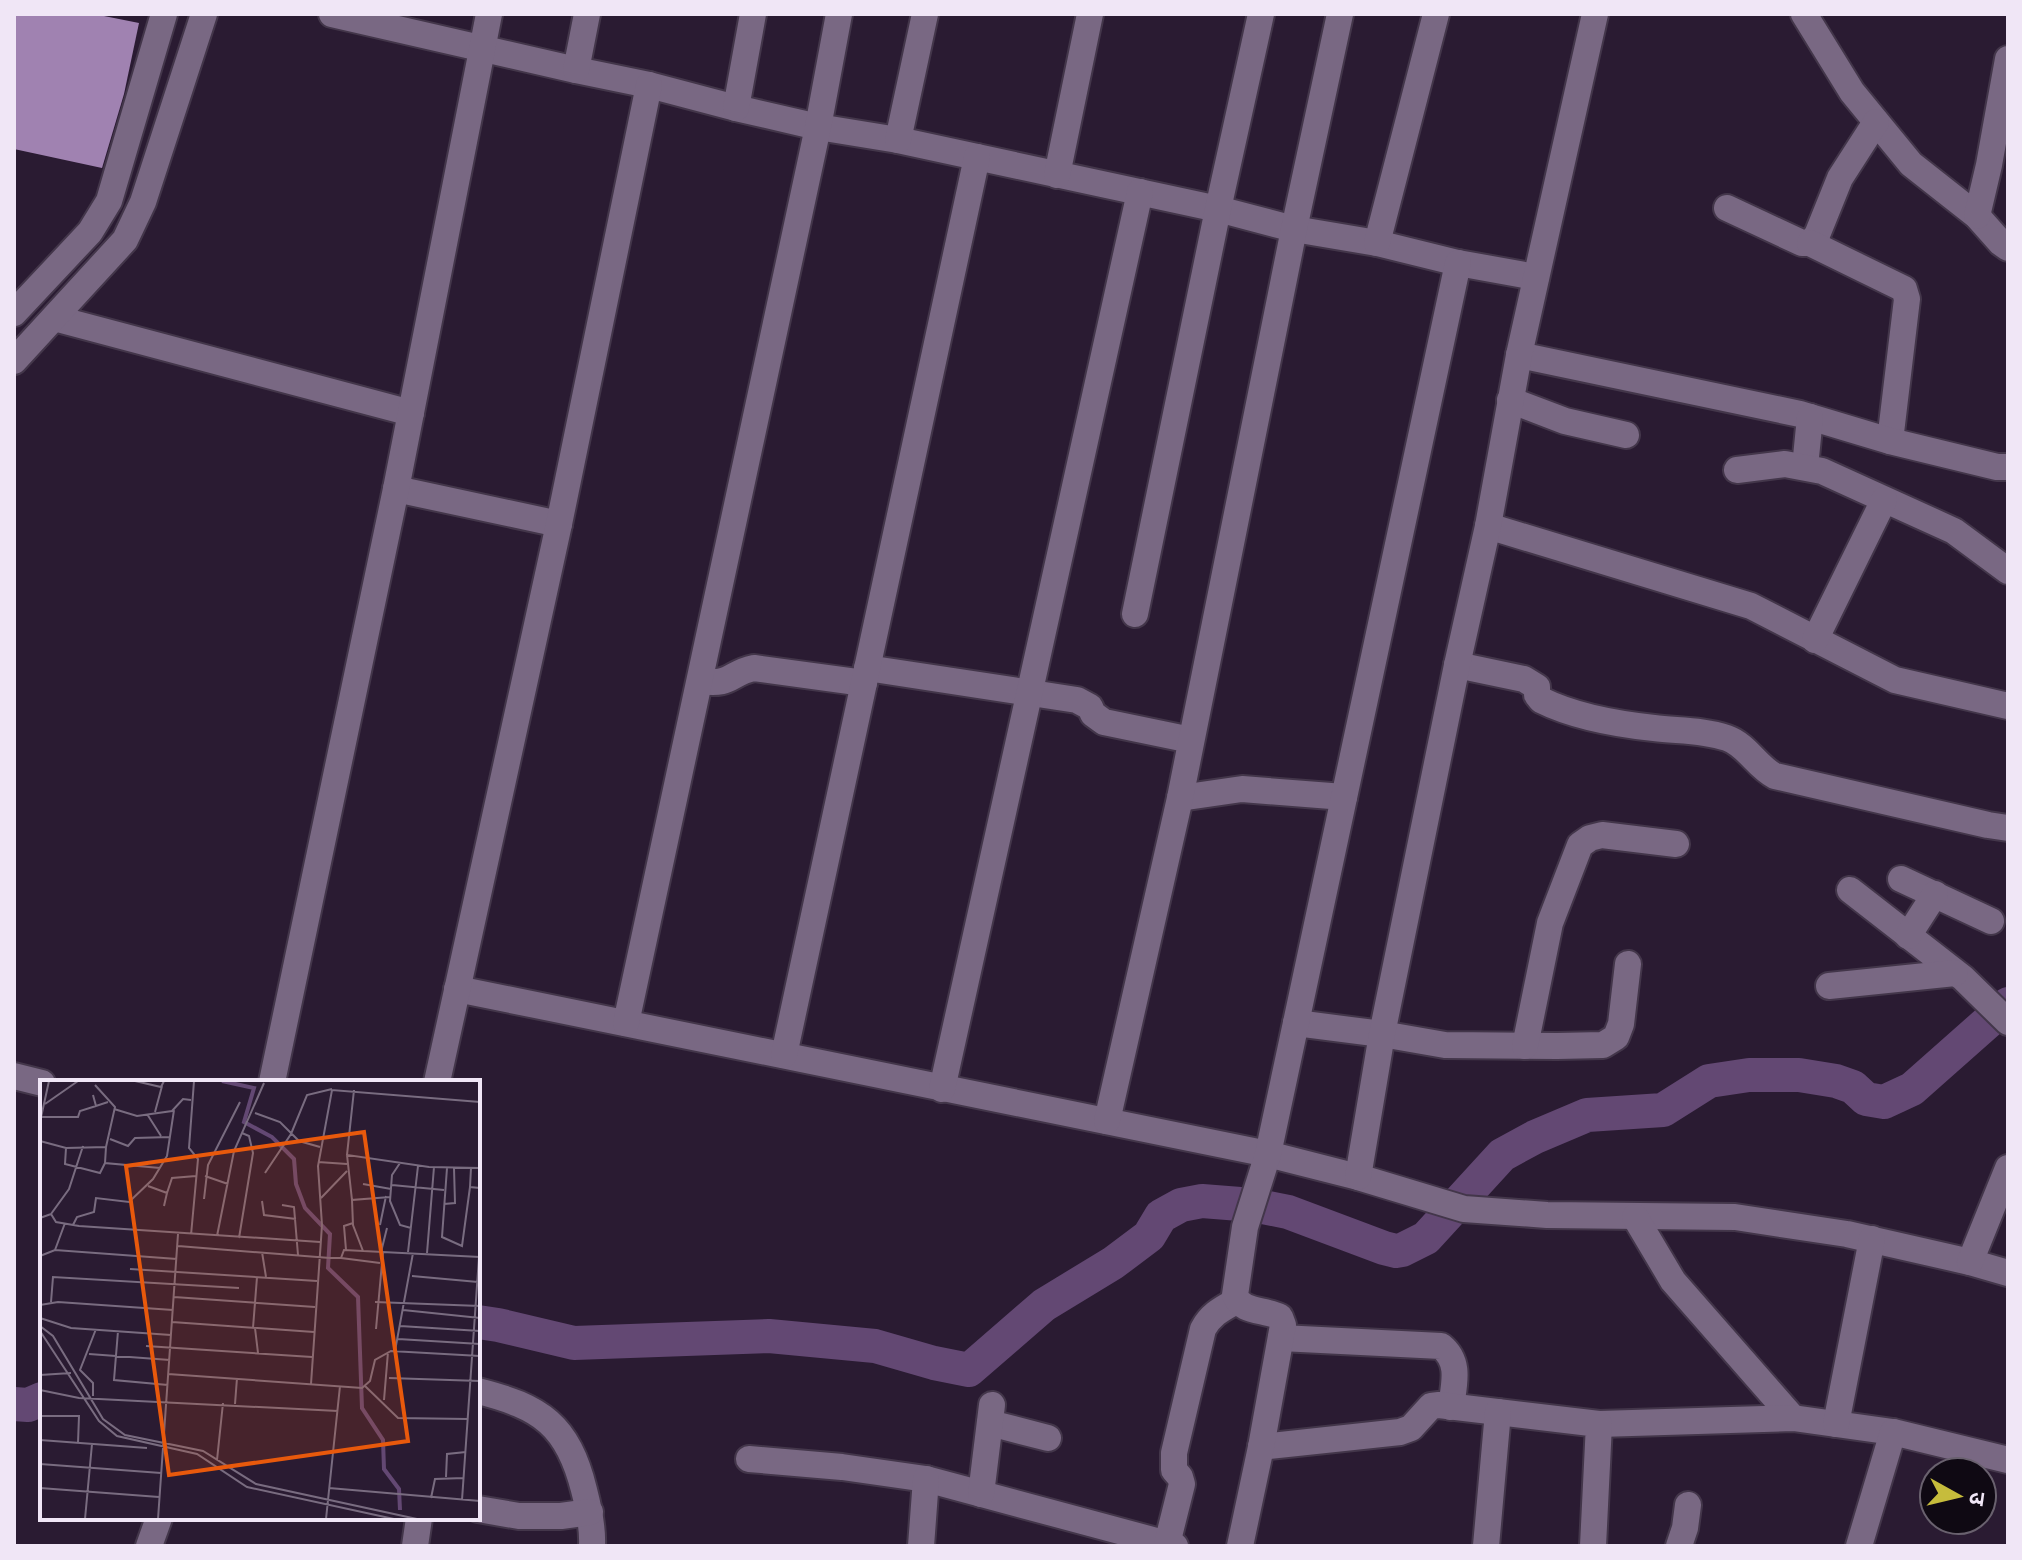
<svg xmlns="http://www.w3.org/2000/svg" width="2022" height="1560" font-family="Overpass,'Noto Sans Devanagari',sans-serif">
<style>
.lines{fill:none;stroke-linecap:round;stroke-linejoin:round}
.river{stroke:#634873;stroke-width:34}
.building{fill:#a082b1}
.minor-casing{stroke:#43364a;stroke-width:30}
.minor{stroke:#796883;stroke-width:26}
.inset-river{fill:none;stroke:#634873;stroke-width:4}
.inset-road{fill:none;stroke:#796c80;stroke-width:2}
.view{fill:#e8590c;fill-opacity:0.15;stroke:#e8590c;stroke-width:4}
.inset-edge{fill:none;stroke:#f0e6f6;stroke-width:4}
</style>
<rect width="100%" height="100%" fill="#2a1b32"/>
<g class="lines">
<g class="river">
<polyline points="478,1322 498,1325 574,1343 769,1336 875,1346 934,1363 969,1370 1044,1305 1113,1263 1149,1236 1161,1216 1181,1205 1202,1201 1253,1205 1288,1212 1384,1248 1396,1251 1402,1250 1426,1238 1502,1155 1535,1137 1587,1115 1663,1110 1709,1081 1749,1075 1799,1075 1836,1081 1853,1087 1866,1099 1884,1102 1912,1089 2008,1004"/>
<polyline points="14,1404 28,1405 42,1399"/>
</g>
</g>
<polygon class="building" points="14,14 94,14 139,23 124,94 102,168 14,149"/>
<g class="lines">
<g class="minor-casing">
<g id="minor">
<polyline points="332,14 576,70 649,85 736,108 818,127 898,140 1218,209 1294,229 1377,243 1458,263 1536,277"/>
<polyline points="1804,14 1852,92 1911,164 1977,216 2001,243 2008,248"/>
<polyline points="576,70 587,14"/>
<polyline points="736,108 753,14"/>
<polyline points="898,140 925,14"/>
<polyline points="1057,175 1090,14"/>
<polyline points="1727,208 1802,243 1810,243 1817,235 1840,178 1876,122"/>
<polyline points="1977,216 1989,165 2008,59"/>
<polyline points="1377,243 1436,14"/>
<polyline points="1810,243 1904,289 1907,299 1890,441"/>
<polyline points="14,313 90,232 109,201 164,14"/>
<polyline points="54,318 411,413"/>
<polyline points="1519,355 1800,414 1890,441 1997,467 2008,467"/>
<polyline points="14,361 125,240 143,202 204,14"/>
<polyline points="1510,400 1565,421 1626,435"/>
<polyline points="1805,467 1810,417"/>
<polyline points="1737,470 1785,464 1822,471 1954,531 2008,571"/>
<polyline points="396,489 559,524"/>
<polyline points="1488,526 1751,606 1895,680 2008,706"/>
<polyline points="1135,614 1218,209 1261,14"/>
<polyline points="1815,640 1884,500"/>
<path d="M1457,665l67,14 13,8v8l4,5c34,17 75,24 113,28 25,3 49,2 73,10 20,7 30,29 48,38l213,49 20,3"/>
<polyline points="867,668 1077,700 1090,707 1093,714 1104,722 1191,740"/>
<path d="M700,681c32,5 29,-8 54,-13l110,15"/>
<polyline points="1180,798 1242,789 1344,797"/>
<polyline points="1901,879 1991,921"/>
<polyline points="1850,890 1963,978 2008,1022"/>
<polyline points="1908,936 1935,894"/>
<polyline points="1829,986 1955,973"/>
<polyline points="457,989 1268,1154 1358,1177 1464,1209 1547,1215 1735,1217 1847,1234 1970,1262 2008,1273"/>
<polyline points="626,1023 818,127 839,14"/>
<polyline points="1296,1023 1382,1034 1445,1045 1557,1046 1603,1045 1616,1037 1621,1024 1628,964"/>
<polyline points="1525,1046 1550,923 1580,845 1590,838 1602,835 1676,844"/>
<polyline points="784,1055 977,157"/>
<polyline points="14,1076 42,1083"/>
<polyline points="272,1082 396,489 489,14"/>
<polyline points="437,1082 559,524 649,85"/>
<polyline points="942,1089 1140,192"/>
<polyline points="1107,1121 1180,798 1294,229 1340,14"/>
<polyline points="1358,1177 1382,1034 1457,665 1488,526 1519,355 1595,14"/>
<polyline points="1635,1217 1673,1281 1793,1418"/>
<polyline points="1970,1262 2008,1168"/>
<path d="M1281,1338l160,8c20,16 13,38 10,61"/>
<path d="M478,1391c63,16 90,34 106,99 5,19 9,37 8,56"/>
<polyline points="990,1423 1048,1438"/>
<polyline points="1599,1424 1793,1418 1893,1432"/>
<polyline points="1836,1424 1872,1239"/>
<polyline points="1261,1447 1400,1432 1411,1428 1431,1406 1439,1405 1599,1424 1593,1546"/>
<polyline points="749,1459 842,1467 926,1479 1175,1546"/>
<polyline points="981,1494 992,1405"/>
<polyline points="478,1509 519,1516 561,1516 590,1512"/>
<path d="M1167,1544l15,-60 -2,-7 -6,-7v-17l29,-124c8,-15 19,-20 33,-28"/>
<polyline points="149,1546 159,1518"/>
<polyline points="415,1546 419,1518"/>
<polyline points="921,1546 926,1479"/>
<path d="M1240,1546l21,-99 22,-122 -3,-8c-15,-8 -39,-4 -45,-22l10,-68 23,-73 190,-891"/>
<polyline points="1486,1546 1498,1412"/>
<polyline points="1679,1546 1685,1528 1688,1505"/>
<polyline points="1859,1546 1893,1432 2008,1460"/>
</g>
</g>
<use href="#minor" class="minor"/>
</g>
<g transform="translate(40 1080)">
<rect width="440" height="440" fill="#2a1b32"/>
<path class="inset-river" d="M182,1l32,7 -10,34 28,15 22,22 2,25 9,24 25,26 -2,34 30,29 4,111 21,32 1,29 15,20 1,21"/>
<path class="inset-road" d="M50,1h25M95,1l26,6 3,-6M206,1h29M314,10l-7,65 82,12 51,1M53,15l3,11 12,-4M5,24l33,-23M74,29l23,7 35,-5 11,-12 8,1M115,32l7,-26M215,33l25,9 19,19 21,6M107,34l14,22M2,37h36l2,-6 16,-5M0,42l9,-41M70,59l18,7 7,-8 35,-1M0,61l26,7 40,-1 9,-40 -20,-22M66,67l-1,16 55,5M26,68l-1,16 35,9 5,-10M307,75l5,45M278,82l29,2M360,83l-8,12 -2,26 10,24 11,3M407,88l-5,69 20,9 8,-59M431,88l-1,19 10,1M225,93l26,-39 16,-39 25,-6M165,96l23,8M323,104l28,5M352,105l52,5M108,106l19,7 -3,13M127,113l5,-15 24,-2M281,118l26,-27M164,119l4,-34 32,-63M222,121l2,14 32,4M404,124l11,-1 -1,-35M242,125l12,2 4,48M11,134l18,-25 14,-43M0,138l11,-4 5,8 23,4 241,16M33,145l4,-8 17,-5 2,-14 33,4 24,-23 14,-23 7,-46M340,145l6,-29M151,155l7,-76 -9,-11 5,-67M177,156l17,-85 30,-68M199,158l14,-85 -4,-17 -7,-3M138,166l152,12h11l3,-8 136,7M15,170l10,-27M306,170l-2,-24 9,-3M323,171l-10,-26 -1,-25 38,-3M222,172l4,25M341,172l6,-24M368,172l10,-86M387,173l7,-86M0,176l15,-6 122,9M301,178l39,5M90,189l187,12M372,196l66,6M134,217l141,10M11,222l2,-25 186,11M335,222l105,4M0,225l18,-3 115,8M363,230l77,8M0,238l31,10 100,7M132,242l142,10M0,246l13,10 50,83 22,16 78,16 53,33 161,35M360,246l80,5M213,248l4,-51M215,248l3,25M336,249l7,-77M0,251l59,90 18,15 80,18 50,33 147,32M78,251l-4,49 54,5M358,259l82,5M106,266l166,11M355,271l18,-98M49,274l81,6M128,294l194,14 8,-7 5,-21 16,-9 89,5M0,295l31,-2M349,298l91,3M271,304l11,-159 -4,-59 14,-76 148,12M325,306l33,32 70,1M0,310l39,8 259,13M53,316v-13l-13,-13 16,-41M344,320l4,-48M195,324l2,-26M0,336h39l-1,27M0,360l107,8M177,380l6,-57M0,384l121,9M406,397l1,-23 19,-2M0,408l119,9M289,408l151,13M391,418l4,-19 29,-1M422,420l17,-243M45,439l7,-75M118,439l20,-285M286,439l14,-133"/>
<path class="view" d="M324,52l44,309 -239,34 -43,-309z"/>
<rect width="440" height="440" class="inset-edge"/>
</g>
<rect width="2022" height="1560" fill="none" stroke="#f0e6f6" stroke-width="32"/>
<g transform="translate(1958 1496) rotate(98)"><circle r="38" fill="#0f0913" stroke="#69616e" stroke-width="2"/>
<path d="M0-6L14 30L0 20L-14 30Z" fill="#c6bc3c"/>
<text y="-12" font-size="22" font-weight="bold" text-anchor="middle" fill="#f0e6f6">उ</text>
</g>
</svg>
